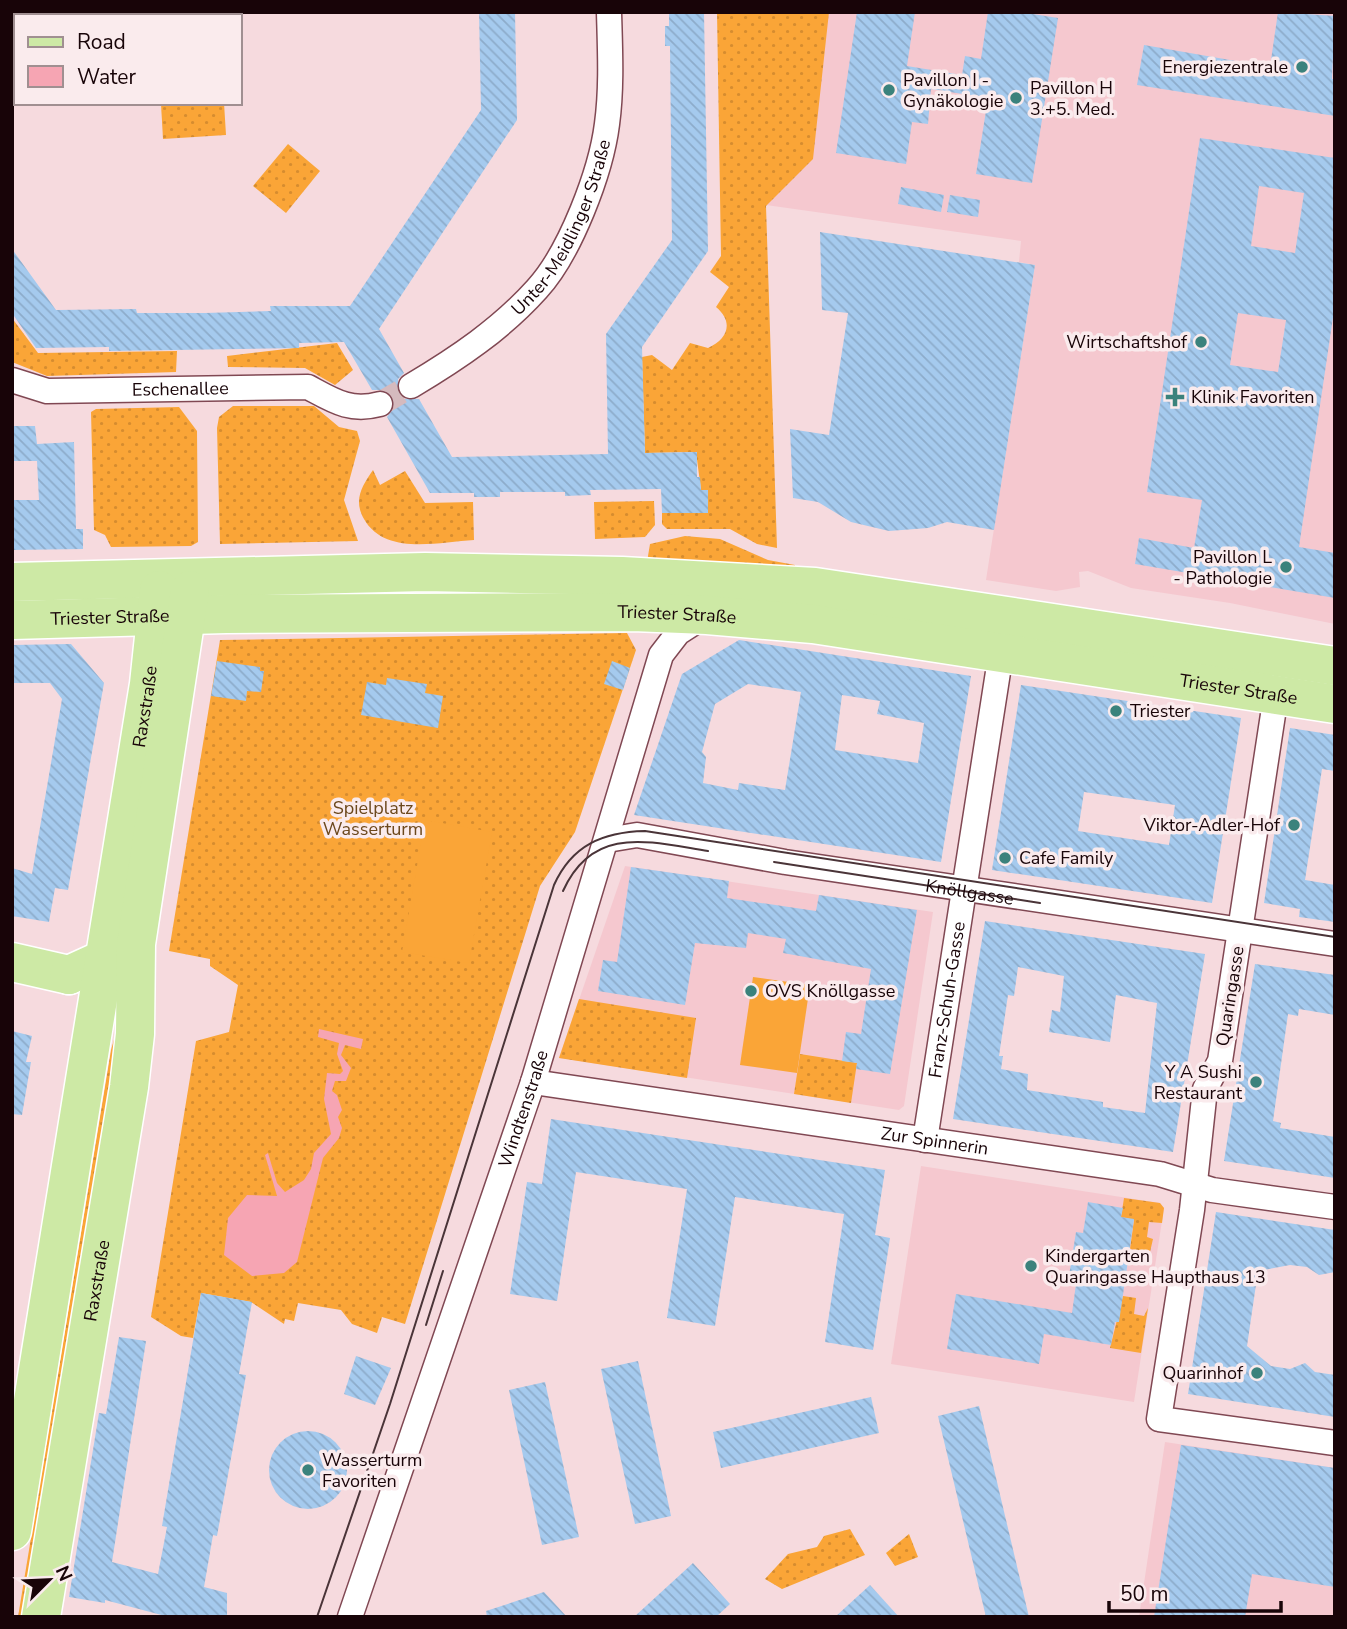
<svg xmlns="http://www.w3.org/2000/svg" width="1347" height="1629" font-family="'Nunito Sans',sans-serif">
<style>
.built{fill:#f5c8cf}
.grass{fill:url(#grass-dots)}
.garden{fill:#faa537}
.water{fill:#f6a5b3}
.building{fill:url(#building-back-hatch);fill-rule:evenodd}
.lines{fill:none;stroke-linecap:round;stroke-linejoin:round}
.minor-tunnel{stroke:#d5babe;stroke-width:24;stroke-dasharray:24 12;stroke-linecap:butt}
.minor-casing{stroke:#804853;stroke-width:27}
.primary-casing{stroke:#fff;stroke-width:41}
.minor{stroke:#fff;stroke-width:24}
.primary{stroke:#cde9a5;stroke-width:38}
.tram{stroke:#4a3438;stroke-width:2}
.poi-dot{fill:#3b827c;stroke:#faebed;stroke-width:2.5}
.labels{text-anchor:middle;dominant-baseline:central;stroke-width:7;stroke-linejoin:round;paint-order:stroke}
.poi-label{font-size:18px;fill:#180408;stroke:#faebed;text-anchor:start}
.street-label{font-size:18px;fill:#180408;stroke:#faebed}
.park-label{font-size:18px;fill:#6c481d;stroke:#faebed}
</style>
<defs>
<pattern id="grass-dots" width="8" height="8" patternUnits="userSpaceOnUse" patternTransform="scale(1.75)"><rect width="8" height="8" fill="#faa537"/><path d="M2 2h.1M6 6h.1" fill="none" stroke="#d68c2f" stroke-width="1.8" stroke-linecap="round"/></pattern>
<pattern id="building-back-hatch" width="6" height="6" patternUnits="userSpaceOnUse" patternTransform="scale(1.75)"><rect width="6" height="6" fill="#a5caee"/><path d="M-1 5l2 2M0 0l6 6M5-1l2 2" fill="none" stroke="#8daccb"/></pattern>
</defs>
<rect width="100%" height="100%" fill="#f6dade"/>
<g class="built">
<polygon points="762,12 1335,12 1335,624 1230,603 1131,588 1088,571 1079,572 1080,587 1056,591 986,580 1035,265 1019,262 1021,241 766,205"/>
<polygon points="625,866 933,912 904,1106 899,1110 559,1058"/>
<polygon points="921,1166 1160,1203 1164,1208 1134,1402 891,1364"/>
<polygon points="1165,1442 1335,1468 1335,1617 1139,1617"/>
</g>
<g class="grass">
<path d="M717,12h112l-16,147 -47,47 11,342 -20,-4 -27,-15h-63l-5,-5v-11h46v-23h-7l-5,-38 -51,1 -3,-96 10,-2 20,15 18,-27 18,5c20,-9 26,-26 8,-41l13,-20 -19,-15 11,-16z"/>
<polygon points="224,103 226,135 163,139 161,104"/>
<polygon points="288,144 320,171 286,213 253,186"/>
<polygon points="12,318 38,353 177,351 176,372 47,376 12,362"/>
<polygon points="337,343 353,370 335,385 305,368 228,367 227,356"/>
<polygon points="233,406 314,406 339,427 357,431 360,441 344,500 358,541 220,544 217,428 219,417"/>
<polygon points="179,407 197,431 198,542 191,546 111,547 105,535 94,530 91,412 96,409"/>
<path d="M373,470l7,15 25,-14 20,32 48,-1 1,38c-36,2 -89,16 -110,-21 -11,-19 -2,-33 9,-49z"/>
<polygon points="654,501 655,525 645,537 595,539 594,502"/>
<polygon points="685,536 720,539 768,560 795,565 795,570 647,562 650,544"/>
<polygon points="627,633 636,650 575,832 540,886 405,1324 382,1317 377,1333 352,1324 341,1310 298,1303 294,1321 285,1319 284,1324 251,1302 201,1293 193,1338 181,1336 151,1317 196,1041 229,1032 238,985 210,966 210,959 169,951 220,640"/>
<polygon points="579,999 696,1018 687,1078 559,1058"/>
<polygon points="120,1019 30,1617 18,1617 111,1050"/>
<polygon points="800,1054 857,1063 851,1103 794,1094"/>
<polygon points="1124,1198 1160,1203 1164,1208 1162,1223 1149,1222 1147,1237 1153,1239 1150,1252 1130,1249 1134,1220 1121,1217"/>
<polygon points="1123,1296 1136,1298 1134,1314 1144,1316 1148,1308 1141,1353 1110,1348"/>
<polygon points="850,1529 865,1555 782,1589 765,1579 788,1554 817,1547 824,1536"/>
<polygon points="909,1534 918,1557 895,1566 886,1553"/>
</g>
<g class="garden">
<polygon points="425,820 492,832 469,963 402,952"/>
<polygon points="753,977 810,985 797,1073 740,1065"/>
</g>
<polygon class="water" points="319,1029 363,1039 361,1049 345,1045 341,1055 351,1068 346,1081 335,1081 332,1091 337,1095 342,1110 338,1117 342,1128 339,1138 323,1158 297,1262 284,1273 252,1276 224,1255 228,1218 247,1195 277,1196 265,1155 268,1153 277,1183 285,1192 304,1180 311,1169 314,1153 331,1134 324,1099 327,1073 340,1074 343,1071 337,1054 339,1043 318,1037"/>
<g class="building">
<polygon points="479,12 515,12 517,120 379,329 404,373 398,379 398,393 404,399 419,399 452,457 608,454 606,334 672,240 670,46 665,46 665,26 669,26 669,12 704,12 708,251 642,347 645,453 697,452 697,477 700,477 701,490 708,490 708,513 662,513 661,489 590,490 591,495 565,496 565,492 500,492 500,497 474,497 474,493 430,493 387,417 394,408 392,395 384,390 372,390 344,342 299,343 299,348 109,351 109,347 36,348 12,313 12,249 56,310 136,309 137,313 205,313 271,311 270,306 350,306 481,110"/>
<polygon points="857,12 915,12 907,66 962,75 965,56 981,59 988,12 1020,12 1058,18 1032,183 976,174 988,98 931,89 928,124 912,122 906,164 836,153"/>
<polygon points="1278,12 1335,16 1332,79 1335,79 1335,116 1137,85 1144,45 1270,67"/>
<path d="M1200,138l135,20v146l-36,243 36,6v45l-200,-34 4,-26 55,10 8,-48 -55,-8zM1259,186l45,7 -9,60 -44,-7zM1238,313l48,7 -8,52 -48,-7z"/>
<polygon points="901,187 944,195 941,212 898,204"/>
<polygon points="950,195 980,200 978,217 947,212"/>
<polygon points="820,232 1035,265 994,530 947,522 928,528 889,531 851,522 818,502 793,498 790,429 829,435 848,313 822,310"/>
<polygon points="12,426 35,426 37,444 74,442 76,529 83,529 83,549 12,550 12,500 39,500 37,461 12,461"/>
<path d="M739,640l232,36 -30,186 -307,-47 48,-141zM748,684l53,8 -16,98 -46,-7 -1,7 -35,-7 3,-26 -4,-5 13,-48zM842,695l38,6 -3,13 47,9 -6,40 -83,-13z"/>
<polygon points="71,644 104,683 68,890 55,888 49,922 12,916 12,868 32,874 62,699 50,683 12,683 12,645"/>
<polygon points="217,661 260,667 260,671 264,671 261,692 247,691 246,701 211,696"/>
<polygon points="612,661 630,668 623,690 604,684"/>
<polygon points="387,678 427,684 425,693 443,696 438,728 361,715 367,682 386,685"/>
<path d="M1021,685l220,33 -29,185 -220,-33zM1084,792l91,13 -6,40 -91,-14z"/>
<polygon points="1290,728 1335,735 1335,771 1322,769 1305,880 1335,885 1335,922 1299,917 1300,909 1264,903"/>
<polygon points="631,867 729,881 727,898 816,911 819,895 917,910 890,1074 856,1069 857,1063 842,1061 846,1032 861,1034 871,969 783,953 786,939 748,933 746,948 695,943 685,1005 598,991 603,960 617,962"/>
<path d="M985,921l220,33 -32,198 -220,-33zM1018,967l46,9 -4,36 -8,-2 -3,22 61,10 6,-47 41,8 -12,110 -42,-6v-5l-76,-12 1,-16 -27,-5 2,-13h-4l9,-61 6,1z"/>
<polygon points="1255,964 1335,975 1335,1015 1299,1009 1298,1016 1288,1014 1273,1121 1281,1123 1280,1128 1335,1137 1335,1178 1224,1161"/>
<polygon points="12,1031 32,1036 26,1062 31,1062 22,1115 12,1114"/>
<polygon points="551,1119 885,1170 875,1235 890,1238 873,1350 825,1342 844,1214 735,1197 715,1326 667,1318 687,1189 576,1172 557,1301 510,1294 527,1182 542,1184"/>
<polygon points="1088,1202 1123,1208 1121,1217 1134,1219 1119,1322 1115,1322 1111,1345 1044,1334 1039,1364 947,1349 956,1294 1072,1313 1077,1277 1069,1276 1076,1232 1083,1233"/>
<polygon points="1216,1212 1335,1230 1335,1272 1319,1275 1307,1267 1290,1265 1258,1271 1247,1346 1271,1366 1290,1369 1305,1363 1315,1372 1335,1375 1335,1417 1188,1394"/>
<polygon points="201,1293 252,1302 239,1374 246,1375 217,1536 213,1535 204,1587 227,1593 227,1617 169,1617 105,1600 105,1603 69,1597 99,1413 106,1414 119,1337 146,1341 112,1562 158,1574 167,1527 162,1526"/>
<polygon points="356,1356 391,1368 375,1405 344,1394"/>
<polygon points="638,1361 671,1516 635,1524 601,1369"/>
<polygon points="545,1382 579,1537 542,1545 509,1390"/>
<polygon points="871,1397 879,1433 721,1468 713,1432"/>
<polygon points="979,1406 1029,1617 986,1617 938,1416"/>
<circle cx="308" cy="1470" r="39"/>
<polygon points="1181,1445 1335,1468 1335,1587 1252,1574 1245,1617 1154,1617"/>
<polygon points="693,1563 730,1604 716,1617 634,1617"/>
<polygon points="870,1585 899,1617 835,1617"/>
<polygon points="544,1592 567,1617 487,1617 486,1611"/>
</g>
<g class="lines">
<polyline class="minor-tunnel" points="380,404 411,386"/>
<g class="minor-casing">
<g id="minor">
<path id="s1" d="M12,380l35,11 261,-4c26,14 42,25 72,17"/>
<path id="s2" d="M411,386c47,-28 90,-57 126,-97 33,-36 64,-117 70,-165 5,-37 3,-75 2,-112"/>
<polyline points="1276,695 1220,1061 1205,1089 1192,1210 1159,1419 1335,1443"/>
<polyline points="607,840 637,835 785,862 1335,944"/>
<path id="s3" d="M533,1082l627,92 52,16 123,17"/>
<path id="s4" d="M925,1140l76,-487"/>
<path id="s5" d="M350,1617l183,-535 128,-427 17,-22 28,-18"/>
</g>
</g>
<g class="primary-casing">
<g id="primary">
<polyline points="12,582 425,572 622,576 815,587 1335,666"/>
<path id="s6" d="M12,620l214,-6 407,-2 74,3 106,9 522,80"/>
<polyline points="12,962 69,975"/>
<polyline points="69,975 124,950"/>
<path id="s7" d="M12,1531l137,-847 10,-94"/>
<path id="s8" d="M41,1617l88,-530 6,-53 1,-90 54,-354"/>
</g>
</g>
<use href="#minor" class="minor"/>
<use href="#primary" class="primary"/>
<g class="tram">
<path id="s9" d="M774,862l266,41"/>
<path d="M563,891c30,-67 87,-49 145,-40"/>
<polyline points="426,1325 443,1271"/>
<path d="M317,1617l73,-213 164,-519c18,-40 49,-53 91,-54l690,106"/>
</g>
</g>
<g class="poi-dot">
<circle cx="1302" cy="67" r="7"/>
<circle cx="889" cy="90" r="7"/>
<circle cx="1016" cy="98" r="7"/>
<circle cx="1201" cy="342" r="7"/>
<path d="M1171.5 386.5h7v7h7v7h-7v7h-7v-7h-7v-7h7z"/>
<circle cx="1286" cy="567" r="7"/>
<circle cx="1116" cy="711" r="7"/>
<circle cx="1294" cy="825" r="7"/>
<circle cx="1005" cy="858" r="7"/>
<circle cx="751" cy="991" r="7"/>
<circle cx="1256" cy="1082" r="7"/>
<circle cx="1031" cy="1266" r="7"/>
<circle cx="1257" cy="1373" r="7"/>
<circle cx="308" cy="1470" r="7"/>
</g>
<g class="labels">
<g class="poi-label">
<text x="1288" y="67" text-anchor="end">Energiezentrale</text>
<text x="903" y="80">Pavillon I -<tspan x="903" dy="21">Gynäkologie</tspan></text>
<text x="1030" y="88">Pavillon H<tspan x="1030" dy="21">3.+5. Med.</tspan></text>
<text x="1187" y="342" text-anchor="end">Wirtschaftshof</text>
<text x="1191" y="397">Klinik Favoriten</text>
<text x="1272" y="557" text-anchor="end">Pavillon L<tspan x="1272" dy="21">- Pathologie</tspan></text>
<text x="1130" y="711">Triester</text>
<text x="1280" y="825" text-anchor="end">Viktor-Adler-Hof</text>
<text x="1019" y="858">Cafe Family</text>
<text x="765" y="991">OVS Knöllgasse</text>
<text x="1242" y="1072" text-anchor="end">Y A Sushi<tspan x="1242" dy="21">Restaurant</tspan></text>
<text x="1045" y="1256">Kindergarten<tspan x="1045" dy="21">Quaringasse Haupthaus 13</tspan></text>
<text x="1243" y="1373" text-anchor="end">Quarinhof</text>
<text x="322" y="1460">Wasserturm<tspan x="322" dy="21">Favoriten</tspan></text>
</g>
<g class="street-label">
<text stroke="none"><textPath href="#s2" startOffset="226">Unter-Meidlinger Straße</textPath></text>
<text stroke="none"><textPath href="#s1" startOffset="170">Eschenallee</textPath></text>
<text stroke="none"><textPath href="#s6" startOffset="665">Triester Straße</textPath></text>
<text stroke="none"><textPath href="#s6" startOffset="98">Triester Straße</textPath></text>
<text stroke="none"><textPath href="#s6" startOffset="1232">Triester Straße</textPath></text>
<text stroke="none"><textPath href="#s7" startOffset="835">Raxstraße</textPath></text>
<text stroke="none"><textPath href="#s9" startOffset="198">Knöllgasse</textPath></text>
<text transform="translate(1230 996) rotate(-81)">Quaringasse</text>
<text stroke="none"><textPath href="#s4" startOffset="142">Franz-Schuh-Gasse</textPath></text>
<text stroke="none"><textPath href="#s5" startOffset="537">Windtenstraße</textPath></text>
<text stroke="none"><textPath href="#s3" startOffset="406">Zur Spinnerin</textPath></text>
<text stroke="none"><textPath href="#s8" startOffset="341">Raxstraße</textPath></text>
</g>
<g class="park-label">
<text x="373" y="808">Spielplatz<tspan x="373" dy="21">Wasserturm</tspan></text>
</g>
</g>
<rect width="1347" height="1629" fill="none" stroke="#180408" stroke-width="28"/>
<rect x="14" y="14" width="228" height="91" fill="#faebed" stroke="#a08f91" stroke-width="2"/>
<rect x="28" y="37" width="35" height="10" fill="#cde9a5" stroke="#a08f91" stroke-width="2"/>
<text x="77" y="49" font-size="21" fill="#180408">Road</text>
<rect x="28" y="66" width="35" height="21" fill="#f6a5b3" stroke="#a08f91" stroke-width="2"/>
<text x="77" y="84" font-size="21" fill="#180408">Water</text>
<g transform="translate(49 1580) rotate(66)" stroke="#faebed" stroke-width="5" paint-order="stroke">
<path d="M0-5L12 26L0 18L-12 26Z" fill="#180408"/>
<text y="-10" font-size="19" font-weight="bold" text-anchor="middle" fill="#180408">N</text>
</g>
<path d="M1109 1601v10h172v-10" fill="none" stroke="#180408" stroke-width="3.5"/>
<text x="1120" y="1601" font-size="21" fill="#180408" stroke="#faebed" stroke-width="5" paint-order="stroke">50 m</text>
</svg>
